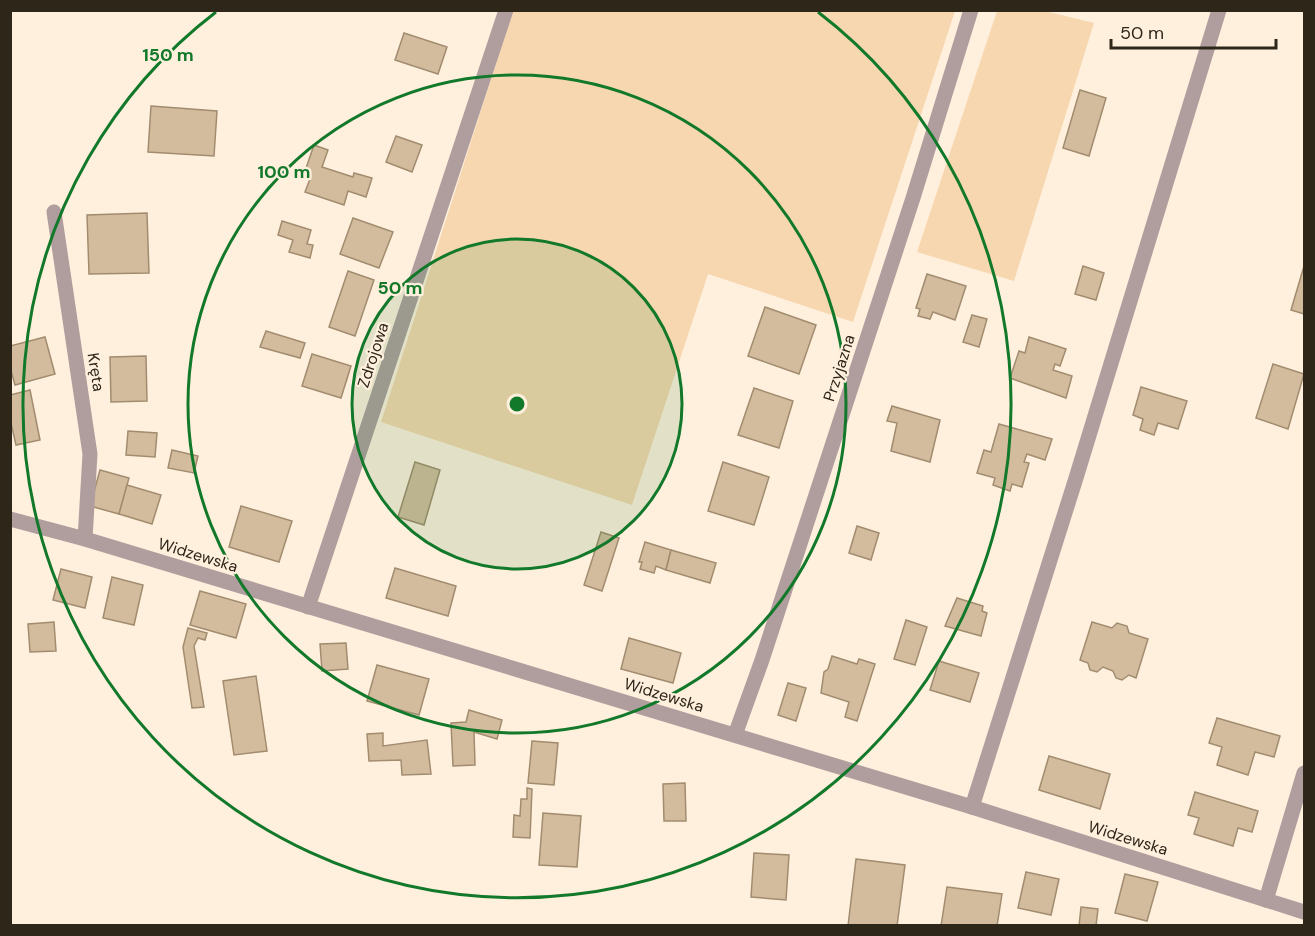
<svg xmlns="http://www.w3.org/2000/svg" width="1315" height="936" font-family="'DM Sans',sans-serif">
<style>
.green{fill:#f6d7b0}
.building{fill:#d3bc9e;stroke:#a28c6f;stroke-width:1.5}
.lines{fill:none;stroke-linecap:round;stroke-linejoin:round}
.minor{stroke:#b09e9e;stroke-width:15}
.ring{fill:none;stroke:#12792b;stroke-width:3}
.labels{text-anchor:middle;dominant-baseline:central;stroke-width:4.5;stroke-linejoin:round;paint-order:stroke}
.street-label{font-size:16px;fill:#2f261a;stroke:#fff0de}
.centre{fill:#12792b;stroke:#fff0de;stroke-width:3}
.ring-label{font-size:18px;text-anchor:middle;font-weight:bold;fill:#12792b;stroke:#fff0de;stroke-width:4.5;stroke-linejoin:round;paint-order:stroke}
</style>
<rect width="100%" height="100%" fill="#fff0de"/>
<g class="green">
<polygon points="513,11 955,11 853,322 708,274 632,505 381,422"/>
<polygon points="997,11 1045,11 1094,23 1014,281 917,252"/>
</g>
<g class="building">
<polygon points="404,33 447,47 438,74 395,60"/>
<polygon points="1080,90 1106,98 1089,156 1063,148"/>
<polygon points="151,106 217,111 214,156 148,152"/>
<polygon points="396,136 422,145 412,172 386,162"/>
<polygon points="314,145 328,150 322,167 353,177 354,173 372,178 366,197 348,191 344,205 305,192 310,179 303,177"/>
<polygon points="147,213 149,273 89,274 87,215"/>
<polygon points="353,218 393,232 379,268 340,254"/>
<polygon points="282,221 311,230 307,244 313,245 310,258 289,252 293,240 278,235"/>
<polygon points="1083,266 1104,273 1096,300 1075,294"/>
<polygon points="1304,266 1304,314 1291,310"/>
<polygon points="348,271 374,280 355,336 329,327"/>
<polygon points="927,274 966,286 955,320 933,312 930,319 918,316 920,309 916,308"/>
<polygon points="765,307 816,325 799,374 748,356"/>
<polygon points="972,315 987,319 979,347 963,342"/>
<polygon points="266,331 305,343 300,358 260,347"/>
<polygon points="45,337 55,374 15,385 10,367 10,346"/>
<polygon points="1029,337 1066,349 1060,366 1055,364 1053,370 1072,376 1066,398 1010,378 1019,351 1025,353"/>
<polygon points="312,354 351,366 341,398 302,386"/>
<polygon points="146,356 147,401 111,402 110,357"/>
<polygon points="1273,364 1304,374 1288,429 1256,418"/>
<polygon points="1141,387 1187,401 1178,429 1158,423 1154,435 1140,430 1143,419 1133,415"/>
<polygon points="754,388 793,401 779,448 738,435"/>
<polygon points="30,390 40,440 16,445 10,419 10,395"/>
<polygon points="892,406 940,420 930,462 891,451 897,423 887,421"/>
<polygon points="999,424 1052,439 1045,460 1027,454 1024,462 1029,463 1022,487 1012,484 1010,491 993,485 995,478 977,473 984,450 991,452"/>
<polygon points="128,431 157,433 155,457 126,455"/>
<polygon points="172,450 198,456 194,473 168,468"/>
<polygon points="415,462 440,470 424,525 398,517"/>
<polygon points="723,462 769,477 754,525 708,511"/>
<polygon points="100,470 129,478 119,514 90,506"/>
<polygon points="127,485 161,495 152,524 119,514"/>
<polygon points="241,506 292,521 279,562 229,547"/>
<polygon points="857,526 879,533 871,560 849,553"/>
<polygon points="601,532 619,538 602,591 584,585"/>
<polygon points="645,542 671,550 666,570 656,566 654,573 640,569 642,562 639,562"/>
<polygon points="671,550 716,563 710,583 666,570"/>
<polygon points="395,568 456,586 448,616 386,598"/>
<polygon points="61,569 92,577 85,608 53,600"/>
<polygon points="112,577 143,585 134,625 103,618"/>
<polygon points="200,591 246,604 236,638 190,625"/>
<polygon points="957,598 983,606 982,611 987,613 981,636 945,626"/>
<polygon points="906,620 927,627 915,665 894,659"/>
<polygon points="54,622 56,651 30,652 28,624"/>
<polygon points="1092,622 1112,628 1117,623 1127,626 1129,633 1148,639 1136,678 1129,675 1122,680 1116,678 1113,671 1103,667 1097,672 1090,670 1088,663 1080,660"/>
<polygon points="188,628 207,633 205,640 198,638 194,646 204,707 192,708 183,647"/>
<polygon points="629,638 681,653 673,683 621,669"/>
<polygon points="346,643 348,669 322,671 320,644"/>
<polygon points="832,656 857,664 859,659 875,664 857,721 845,717 849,702 821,693 824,672 828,669"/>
<polygon points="939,661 979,673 970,702 930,690"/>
<polygon points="377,665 429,679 419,715 367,701"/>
<polygon points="256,676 267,751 234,755 223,681"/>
<polygon points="788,683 806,688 796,721 778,715"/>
<polygon points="469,710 502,720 497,739 474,732 475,765 453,766 451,723 466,722"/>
<polygon points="1217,718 1280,736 1274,757 1255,752 1248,775 1217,765 1222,747 1209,743"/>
<polygon points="383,733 383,746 427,740 431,774 402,775 401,760 369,761 367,734"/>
<polygon points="532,741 558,743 554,785 528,783"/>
<polygon points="1049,756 1110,774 1100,809 1039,790"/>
<polygon points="685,783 686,821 664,821 663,784"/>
<polygon points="527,788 532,789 530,838 513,837 514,815 520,816 521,799 527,799"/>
<polygon points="1195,792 1258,811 1252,832 1238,828 1233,846 1194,834 1199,818 1188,815"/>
<polygon points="543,813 581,816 577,867 539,865"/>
<polygon points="754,853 789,855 786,900 751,897"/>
<polygon points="856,859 905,865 897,926 848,926"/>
<polygon points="1026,872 1059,879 1051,915 1018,908"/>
<polygon points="1125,874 1158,882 1147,921 1115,913"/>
<polygon points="947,887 1002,894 997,926 941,926"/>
<polygon points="1081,907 1098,909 1096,926 1079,926"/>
</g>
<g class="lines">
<g class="minor">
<polyline points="54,212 90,454 85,539"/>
<polyline points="10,519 85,539 972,807 1304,912"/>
<polyline points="308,607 506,10"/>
<polyline points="735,735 762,660 913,198 971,10"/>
<polyline points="972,807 1076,478 1219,10"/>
<polyline points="1266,900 1304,773"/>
</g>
</g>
<circle cx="517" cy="404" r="165" fill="#12792b" fill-opacity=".12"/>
<g class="ring">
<circle cx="517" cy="404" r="165"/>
<circle cx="517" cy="404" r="329"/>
<path d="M818 12A494 494 0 1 1 216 12"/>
</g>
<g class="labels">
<g class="street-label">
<text transform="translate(373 355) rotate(-72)">Zdrojowa</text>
<text transform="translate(839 368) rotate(-72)">Przyjazna</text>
<text transform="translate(96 372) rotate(81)">Kręta</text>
<text transform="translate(198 555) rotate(17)">Widzewska</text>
<text transform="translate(664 695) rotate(17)">Widzewska</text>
<text transform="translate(1128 838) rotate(17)">Widzewska</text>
</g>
</g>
<circle cx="517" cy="404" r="9" class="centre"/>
<g class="ring-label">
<text x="168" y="61">150 m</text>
<text x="284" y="178">100 m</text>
<text x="400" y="294">50 m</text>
</g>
<rect width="1315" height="936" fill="none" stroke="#2f261a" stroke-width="24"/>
<path d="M1111 39v9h165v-9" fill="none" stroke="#2f261a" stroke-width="3"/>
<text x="1120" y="39" font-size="18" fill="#2f261a" stroke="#fff0de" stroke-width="4.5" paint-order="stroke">50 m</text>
</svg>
